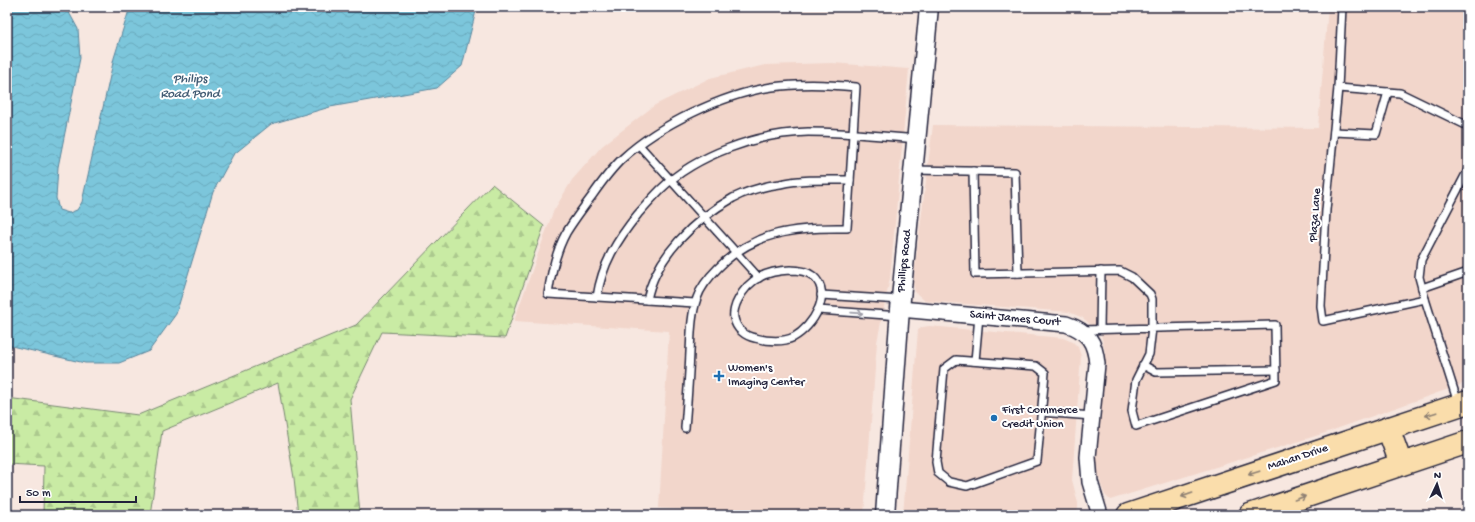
<svg xmlns="http://www.w3.org/2000/svg" width="1475" height="522" font-family="'Gochi Hand',sans-serif">
<style>
.built{fill:#f2d6cb}
.forest{fill:url(#forest-firs);stroke:#768670}
.water{fill:url(#water-waves);stroke:#57849b}
.lines{fill:none;stroke-linecap:round;stroke-linejoin:round}
.service-casing{stroke:#22223b;stroke-width:10}
.minor-casing{stroke:#22223b;stroke-width:18}
.tertiary-casing{stroke:#22223b;stroke-width:21}
.primary-casing{stroke:#22223b;stroke-width:25}
.service{stroke:#fff;stroke-width:7}
.minor{stroke:#fff;stroke-width:15}
.tertiary{stroke:#fff;stroke-width:18}
.primary{stroke:#faddab;stroke-width:22}
.oneway{stroke:#9c9ca7}
.oneway2{stroke:#8e8073}
.poi-dot{fill:#1f6fb2;stroke:#fff;stroke-width:1.5}
.labels{text-anchor:middle;dominant-baseline:central;stroke-width:4;stroke-linejoin:round;paint-order:stroke}
.street-label{font-size:12px;fill:#22223b;stroke:#fff}
.poi-label{font-size:12px;fill:#22223b;stroke:#fff;text-anchor:start}
.water-label{font-size:13px;font-style:italic;fill:#415b73;stroke:#fff}
</style>
<defs>
<pattern id="forest-firs" width="22" height="20" patternUnits="userSpaceOnUse"><rect width="22" height="20" fill="#c9eba4"/><path d="M5 1l3.5 6h-7zM16 11l3.5 6h-7z" fill="#acc98e"/></pattern>
<pattern id="water-waves" width="16" height="10" patternUnits="userSpaceOnUse"><rect width="16" height="10" fill="#7bc6db"/><path d="M0 5q4-4 8 0t8 0" fill="none" stroke="#6aaabd"/></pattern>
</defs>
<rect width="100%" height="100%" fill="#f7e7e0"/>
<filter id="ink" filterUnits="userSpaceOnUse"><feTurbulence type="fractalNoise" baseFrequency=".025" numOctaves="2"/><feDisplacementMap in="SourceGraphic" scale="8" xChannelSelector="R" yChannelSelector="G"/><feConvolveMatrix kernelMatrix="1 2 1 2 8 2 1 2 1" color-interpolation-filters="sRGB"/></filter>
<g filter="url(#ink)">
<g class="built">
<polygon points="1328,7 1468,7 1468,382 1325,433 1110,500 1105,495 1101,485 1096,464 1105,352 1101,334 1083,318 1069,312 925,301 915,292 913,283 933,125 1318,128"/>
<polygon points="832,63 909,69 890,278 877,342 864,515 761,515 659,508 669,331 514,321 553,212 572,180 602,146 655,105 710,78 765,65"/>
<polygon points="929,326 1063,338 1073,342 1078,347 1081,356 1072,480 1078,503 1078,509 1074,515 903,515 918,330 923,327"/>
</g>
<polygon class="forest" points="492,184 544,226 505,338 382,332 350,399 360,515 298,515 294,478 278,383 162,431 150,515 43,515 44,466 7,464 7,398 138,415 356,325"/>
<polygon class="water" points="7,7 66,7 78,29 80,58 58,167 56,198 59,210 69,213 77,210 82,202 114,58 130,7 477,7 462,66 437,88 330,107 271,124 233,155 213,192 176,314 149,351 119,363 85,363 7,345"/>
<g class="lines">
<g class="service-casing">
<g id="service">
<polyline points="1342,7 1338,88 1326,210 1321,306 1323,321 1425,299"/>
<polyline points="1338,88 1400,93 1468,126"/>
<polyline points="1334,132 1376,134 1388,92"/>
<polyline points="640,146 759,278"/>
<polyline points="914,170 1015,172 1018,273"/>
<polyline points="973,171 975,274 1120,271 1132,277 1150,294 1152,299 1152,328 1149,354 1136,380 1132,411 1136,426 1276,380 1275,325 1082,330"/>
<path d="M790,270c8,0 17,1 23,6 21,18 -1,51 -19,61 -12,6 -27,4 -39,1 -10,-2 -19,-9 -21,-20 -1,-5 1,-13 4,-18 11,-22 29,-29 52,-30z"/>
<polyline points="1422,288 1468,272"/>
<polyline points="821,295 901,300"/>
<path d="M597,297c5,-33 20,-57 41,-83 7,-8 15,-17 23,-25 35,-34 97,-56 147,-57 36,0 73,4 109,7"/>
<path d="M647,300c8,-43 48,-81 86,-102 14,-7 31,-12 47,-14 23,-5 46,-4 70,-4"/>
<polyline points="818,310 900,316"/>
<polyline points="1100,329 1101,271"/>
<polygon points="956,360 1036,366 1045,373 1037,461 967,486 949,482 938,473 936,462 944,369"/>
<polyline points="975,361 979,316"/>
<polyline points="1143,365 1156,372 1276,370"/>
<polyline points="1458,403 1425,299 1419,277 1421,260 1468,170"/>
<polyline points="1041,412 1092,416"/>
<path d="M685,428c2,-25 4,-51 5,-76 1,-18 1,-37 7,-54 4,-12 12,-21 21,-30 36,-37 79,-41 129,-40l9,-141c-28,-3 -56,-4 -84,0 -49,7 -113,38 -149,71 -12,11 -22,25 -31,38 -9,12 -18,24 -26,37 -10,18 -15,41 -18,61l147,9"/>
</g>
</g>
<g class="minor-casing">
<path id="minor" d="M900,309l166,15c22,7 29,18 31,40l-9,93 2,25 10,33"/>
</g>
<g class="tertiary-casing">
<polyline id="tertiary" points="885,515 900,309 929,7"/>
</g>
<g class="primary-casing">
<g id="primary">
<polyline points="1388,428 1401,464"/>
<polyline points="1128,515 1468,402"/>
<polyline points="1250,515 1468,442"/>
</g>
</g>
<use href="#service" class="service"/>
<use href="#minor" class="minor"/>
<use href="#tertiary" class="tertiary"/>
<use href="#primary" class="primary"/>
</g>
<defs><path id="oneway-shaft" d="M-6 0H5M1.5-3L5.5 0L1.5 3" fill="none" stroke-width="1.6" stroke-linecap="round" stroke-linejoin="round"/></defs>
<use class="oneway" href="#oneway-shaft" transform="translate(857 313) rotate(4)"/>
<g class="oneway2">
<use href="#oneway-shaft" transform="translate(1431 414) rotate(162)"/>
<use href="#oneway-shaft" transform="translate(1254 473) rotate(162)"/>
<use href="#oneway-shaft" transform="translate(1187 495) rotate(161)"/>
<use href="#oneway-shaft" transform="translate(1300 498) rotate(-19)"/>
</g>
</g>
<g class="poi-dot">
<path d="M717 370h4v4h4v4h-4v4h-4v-4h-4v-4h4z"/>
<circle cx="994" cy="418" r="4"/>
</g>
<g class="labels">
<g class="street-label">
<text transform="translate(1316 215) rotate(-86)">Plaza Lane</text>
<text transform="translate(905 261) rotate(-84)">Phillips Road</text>
<text transform="translate(1015 319) rotate(5)">Saint James Court</text>
<text transform="translate(1298 458) rotate(-18)">Mahan Drive</text>
</g>
<g class="poi-label">
<text x="728" y="369">Women's<tspan x="728" dy="14">Imaging Center</tspan></text>
<text x="1002" y="411">First Commerce<tspan x="1002" dy="14">Credit Union</tspan></text>
</g>
<g class="water-label">
<text x="190" y="79">Philips<tspan x="190" dy="15">Road Pond</tspan></text>
</g>
</g>
<rect width="1475" height="522" fill="none" stroke="#fff" stroke-width="24"/>
<rect x="12" y="12" width="1451" height="498" fill="none" stroke="#22223b" stroke-width="1.5" filter="url(#ink)"/>
<g transform="translate(1437 484) rotate(4)" stroke="#ffffff" stroke-width="3" paint-order="stroke">
<path d="M0-3L7 15L0 10L-7 15Z" fill="#22223b"/>
<text y="-6" font-size="11" font-weight="bold" text-anchor="middle" fill="#22223b">N</text>
</g>
<path d="M20 496v6h116v-6" fill="none" stroke="#22223b" stroke-width="2"/>
<text x="26" y="496" font-size="12" fill="#22223b" stroke="#ffffff" stroke-width="3" paint-order="stroke">50 m</text>
</svg>
